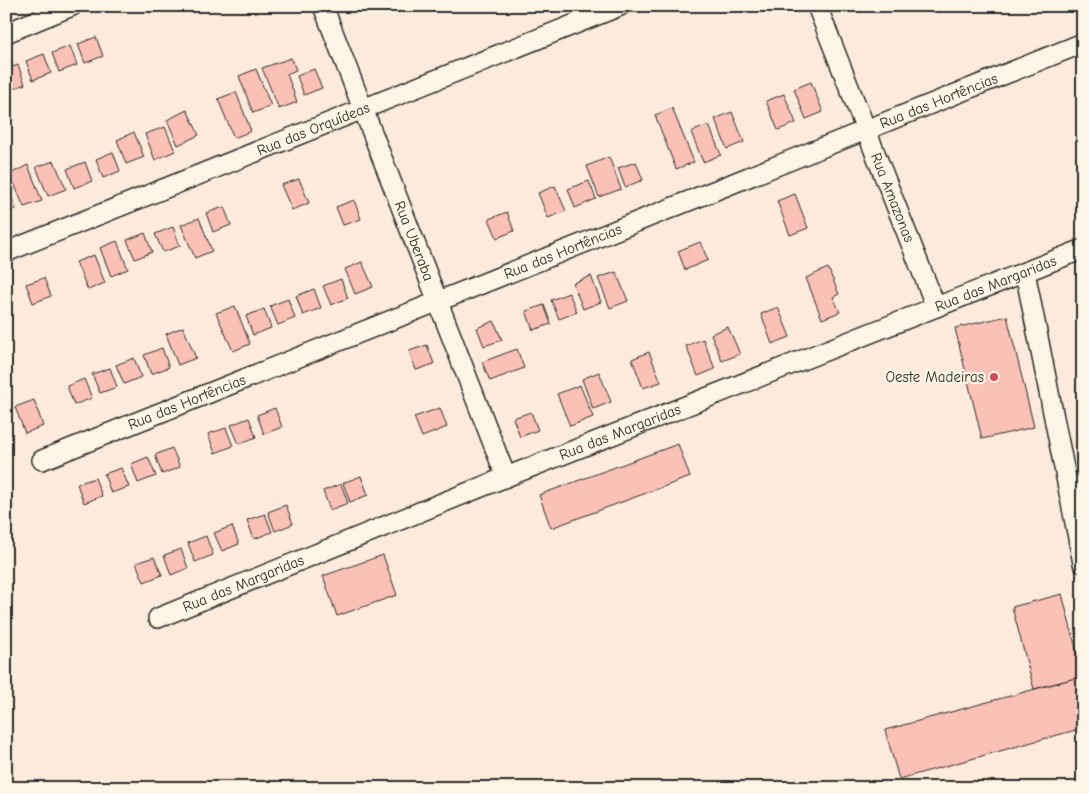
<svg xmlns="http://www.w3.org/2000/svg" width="1089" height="794" font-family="'Comic Neue',sans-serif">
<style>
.building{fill:#fcc1b6;stroke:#2b2b2b}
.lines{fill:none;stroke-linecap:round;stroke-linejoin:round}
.street-casing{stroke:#2b2b2b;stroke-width:22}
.street{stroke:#fcf5e5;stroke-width:19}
.poi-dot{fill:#d1495b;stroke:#fcf5e5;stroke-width:2}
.labels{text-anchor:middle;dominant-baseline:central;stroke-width:4.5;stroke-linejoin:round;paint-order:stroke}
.street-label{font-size:15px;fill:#2b2b2b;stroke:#fcf5e5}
.poi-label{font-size:15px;fill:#2b2b2b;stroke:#fcf5e5;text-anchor:end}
</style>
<rect width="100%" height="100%" fill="#fcebdc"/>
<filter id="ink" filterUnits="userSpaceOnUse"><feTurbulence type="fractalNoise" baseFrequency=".02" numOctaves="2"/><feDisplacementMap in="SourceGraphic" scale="10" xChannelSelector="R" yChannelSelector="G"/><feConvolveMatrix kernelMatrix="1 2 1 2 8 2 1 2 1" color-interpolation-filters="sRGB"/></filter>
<g filter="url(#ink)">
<g class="building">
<polygon points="96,37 103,56 85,63 78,44"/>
<polygon points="70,46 77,65 59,72 52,53"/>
<polygon points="44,54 51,73 33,80 26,61"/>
<polygon points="291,58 296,70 287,74 297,102 279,109 262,68"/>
<polygon points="18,65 25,84 8,91 6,69"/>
<polygon points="256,69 271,106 253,113 239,76"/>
<polygon points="314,69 322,88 304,95 297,76"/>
<polygon points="811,82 823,112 806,119 794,89"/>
<polygon points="236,92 251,131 234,138 218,99"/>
<polygon points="784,94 796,123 778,130 766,101"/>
<polygon points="672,108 694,162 676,169 655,115"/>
<polygon points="187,110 199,135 178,145 167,120"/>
<polygon points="732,112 744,142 727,149 715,119"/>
<polygon points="709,125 721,155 703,162 691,132"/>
<polygon points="165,127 175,151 155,160 145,134"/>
<polygon points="134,132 144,157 126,164 117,140"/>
<polygon points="113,152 120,171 103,178 96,159"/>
<polygon points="609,157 621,189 599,197 587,166"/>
<polygon points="54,161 66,189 48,196 36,167"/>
<polygon points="85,162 92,181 74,188 67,169"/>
<polygon points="636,162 643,180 625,187 618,168"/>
<polygon points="28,165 42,201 24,207 10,174"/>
<polygon points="299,179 309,203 292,210 281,185"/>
<polygon points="589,181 596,199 575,208 568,189"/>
<polygon points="555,186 566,211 548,218 538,193"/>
<polygon points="9,190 16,209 6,212 6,191"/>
<polygon points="795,194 808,228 790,235 777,201"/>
<polygon points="354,200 361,219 343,225 336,207"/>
<polygon points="224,207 231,225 213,232 206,213"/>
<polygon points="507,212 514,231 497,238 489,219"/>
<polygon points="199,218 212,251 195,258 181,225"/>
<polygon points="173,227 180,246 163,252 155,234"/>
<polygon points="145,233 152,252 135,259 127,240"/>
<polygon points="117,241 128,269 111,276 100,248"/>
<polygon points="700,242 708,260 685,270 678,251"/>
<polygon points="94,255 105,283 88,290 76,262"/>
<polygon points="362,262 373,287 355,294 345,269"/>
<polygon points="828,268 839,294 833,297 840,312 822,319 806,278"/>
<polygon points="616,272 628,301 610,308 598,278"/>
<polygon points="591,276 601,302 583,309 573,283"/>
<polygon points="44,278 51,296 33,303 26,284"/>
<polygon points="341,279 348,298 331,305 323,286"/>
<polygon points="314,289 321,308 303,315 296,296"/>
<polygon points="569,293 577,312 559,319 551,300"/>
<polygon points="288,299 295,318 278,325 270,306"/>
<polygon points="544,305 551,324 533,330 526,311"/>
<polygon points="235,306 250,344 233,351 216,313"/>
<polygon points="778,307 790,337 772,344 761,314"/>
<polygon points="264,309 271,328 253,335 246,316"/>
<polygon points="1007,316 1034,427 982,439 955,328"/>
<polygon points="494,321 502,340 484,346 477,328"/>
<polygon points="183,327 196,358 178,365 166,334"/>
<polygon points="728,327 740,354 722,361 711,334"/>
<polygon points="703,339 715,369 698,376 686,346"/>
<polygon points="427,345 434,364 416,370 409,351"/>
<polygon points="162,348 169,367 151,374 144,355"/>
<polygon points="517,349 524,368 490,381 482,362"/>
<polygon points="649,352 661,382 643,388 632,359"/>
<polygon points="134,358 141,377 124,384 116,365"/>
<polygon points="110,368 117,387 100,393 92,374"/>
<polygon points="599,372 611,402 593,409 582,379"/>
<polygon points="84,379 92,398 74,405 67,386"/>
<polygon points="580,385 593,417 570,426 557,394"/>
<polygon points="34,400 43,426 25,433 15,407"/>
<polygon points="275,408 282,427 264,434 257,415"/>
<polygon points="440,408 447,427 422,437 414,417"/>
<polygon points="531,412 538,430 520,437 513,418"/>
<polygon points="249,418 256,437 239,444 231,425"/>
<polygon points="226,428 233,446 215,453 208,434"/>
<polygon points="678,444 690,477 551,528 539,495"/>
<polygon points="172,448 180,467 162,474 155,455"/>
<polygon points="148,457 156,476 138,483 131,464"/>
<polygon points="121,468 129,487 111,493 104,474"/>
<polygon points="361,476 368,495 350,502 343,483"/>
<polygon points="95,478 102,496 84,503 77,484"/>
<polygon points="341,484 348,503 330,510 323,491"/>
<polygon points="286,505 293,524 275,531 268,512"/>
<polygon points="265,514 272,532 254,539 247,520"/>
<polygon points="232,526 239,544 222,551 214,533"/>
<polygon points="206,536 213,555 195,562 188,543"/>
<polygon points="181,549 188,568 171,575 164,555"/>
<polygon points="383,555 397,595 337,616 323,576"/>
<polygon points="154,557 162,575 144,582 136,563"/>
<polygon points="1062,594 1083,676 1034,689 1012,607"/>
<polygon points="1083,676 1083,728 899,779 885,730"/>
</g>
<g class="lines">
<g class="street-casing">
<g id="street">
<path id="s1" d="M323,6l183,471"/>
<path id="s2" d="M817,6l119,301"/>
<polyline points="6,33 72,6"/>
<path id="s3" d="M6,252l614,-246"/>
<polyline points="1025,272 1083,563"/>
<path id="s4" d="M42,460l1041,-417"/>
<path id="s5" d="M158,618l348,-141 577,-228"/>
</g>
</g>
<use href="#street" class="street"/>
</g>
</g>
<circle class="poi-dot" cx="994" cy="377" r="5"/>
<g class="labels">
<g class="street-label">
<text stroke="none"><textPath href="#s4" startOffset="966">Rua das Hortências</textPath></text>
<text stroke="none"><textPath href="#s3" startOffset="331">Rua das Orquídeas</textPath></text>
<text stroke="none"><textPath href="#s2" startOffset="206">Rua Amazonas</textPath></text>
<text stroke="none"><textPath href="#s1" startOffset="252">Rua Uberaba</textPath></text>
<text stroke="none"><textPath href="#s4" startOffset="561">Rua das Hortências</textPath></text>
<text stroke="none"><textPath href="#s5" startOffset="902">Rua das Margaridas</textPath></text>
<text stroke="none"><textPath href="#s4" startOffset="156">Rua das Hortências</textPath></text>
<text stroke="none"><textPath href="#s5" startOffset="498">Rua das Margaridas</textPath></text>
<text stroke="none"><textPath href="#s5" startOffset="92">Rua das Margaridas</textPath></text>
</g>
<g class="poi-label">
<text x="984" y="377">Oeste Madeiras</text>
</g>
</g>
<rect width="1089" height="794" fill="none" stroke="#fcf5e5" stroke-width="25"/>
<rect x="12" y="12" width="1064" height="769" fill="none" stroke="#2b2b2b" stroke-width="2" filter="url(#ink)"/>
</svg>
